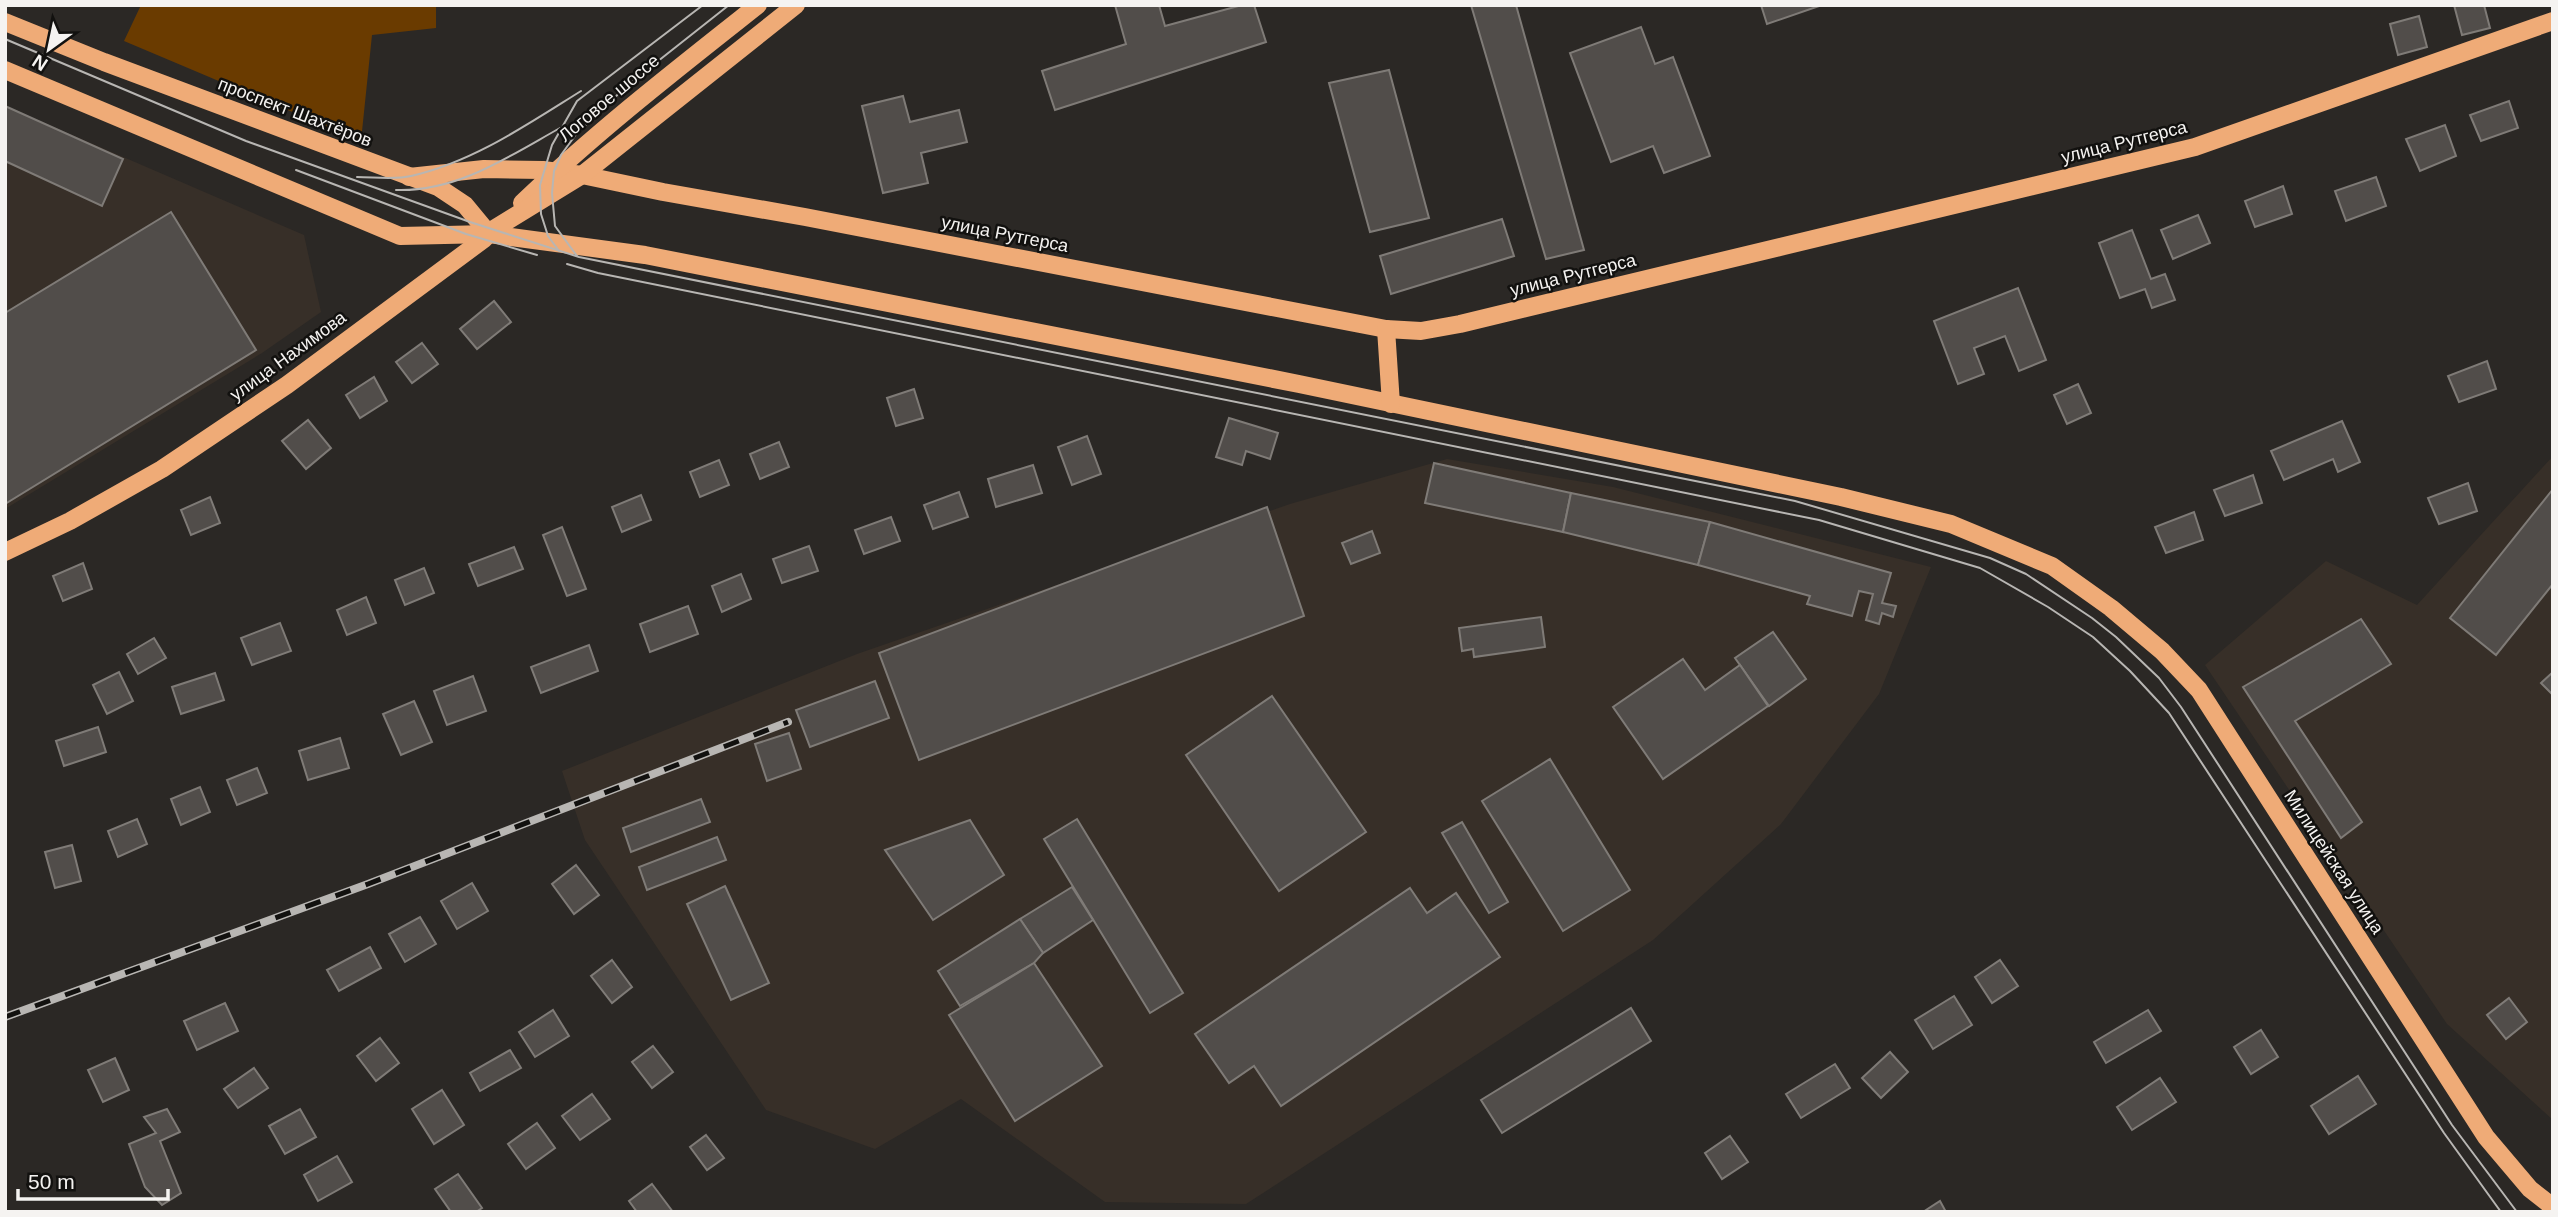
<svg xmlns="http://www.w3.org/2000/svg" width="2558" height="1217" font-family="Helvetica,sans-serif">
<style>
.built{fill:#372f28}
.green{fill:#6a3b00}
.building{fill:#514d4a;stroke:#7f7b77;stroke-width:2}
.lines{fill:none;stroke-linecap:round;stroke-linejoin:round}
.major{stroke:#efab77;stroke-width:18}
.tram{stroke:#b8b6b3;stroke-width:2}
.rail-casing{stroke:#b8b6b3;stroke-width:8}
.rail{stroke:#12110f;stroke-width:5;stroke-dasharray:16;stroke-linecap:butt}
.labels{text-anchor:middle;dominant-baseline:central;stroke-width:5;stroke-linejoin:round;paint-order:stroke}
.street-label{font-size:18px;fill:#f5f3f1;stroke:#12110f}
</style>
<rect width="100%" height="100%" fill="#2b2825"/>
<g class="built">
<polygon points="5,106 304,235 321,312 262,353 5,509"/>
<polygon points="2553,456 2553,1120 2447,1024 2205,665 2326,561 2417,605"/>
<polygon points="1447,459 1613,487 1931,567 1879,694 1781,824 1653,940 1246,1204 1105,1202 961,1099 875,1149 766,1110 585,840 562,771 857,654 1290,504"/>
</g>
<polygon class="green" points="141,5 436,5 436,28 372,35 361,141 124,41"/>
<g class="building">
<polygon points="1115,5 1159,5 1165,26 1242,5 1254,5 1266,42 1055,110 1042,71 1126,44"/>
<polygon points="1471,5 1516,5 1584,250 1546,259"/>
<polygon points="1761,5 1822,5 1767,24"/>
<polygon points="2454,5 2484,5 2490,28 2462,35"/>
<polygon points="2419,16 2427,47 2398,55 2390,24"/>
<polygon points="1641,27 1655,64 1673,57 1710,156 1664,173 1653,146 1611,162 1570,53"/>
<polygon points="1389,70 1429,218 1370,232 1329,83"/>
<polygon points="903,96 910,122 959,110 967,142 921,153 928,183 883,193 862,106"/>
<polygon points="2509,101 2518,128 2481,141 2470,115"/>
<polygon points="5,106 123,159 102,206 5,161"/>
<polygon points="2445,125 2456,156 2420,171 2406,139"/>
<polygon points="2376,177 2386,206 2346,221 2335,191"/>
<polygon points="2283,186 2292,214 2255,227 2245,201"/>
<polygon points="171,212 256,350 5,504 5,313"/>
<polygon points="2198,215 2210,243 2173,259 2161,230"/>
<polygon points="1502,219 1514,256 1391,294 1380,256"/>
<polygon points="2132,230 2151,279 2165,274 2175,300 2152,308 2145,289 2120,298 2099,243"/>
<polygon points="2018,288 2046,360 2019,371 2005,336 1974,348 1984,374 1958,384 1934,321"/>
<polygon points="494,301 511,322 477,349 460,329"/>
<polygon points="422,343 438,364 412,383 396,362"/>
<polygon points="2487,361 2496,389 2459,402 2448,376"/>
<polygon points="374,377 387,401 360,418 346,395"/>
<polygon points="2078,384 2091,413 2067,424 2054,395"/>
<polygon points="914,389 923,418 896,426 887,398"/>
<polygon points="1229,418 1278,433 1270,459 1246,451 1242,465 1216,457"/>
<polygon points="308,420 331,448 306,469 282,441"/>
<polygon points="2342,421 2360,462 2338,472 2333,459 2284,480 2271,451"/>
<polygon points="1087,436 1101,474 1072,485 1058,447"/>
<polygon points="779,442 789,467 760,479 750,454"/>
<polygon points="719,460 729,485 700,497 690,472"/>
<polygon points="1434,463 1571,493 1563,532 1425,503"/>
<polygon points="1033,465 1042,493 996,507 988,479"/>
<polygon points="2253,475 2262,503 2225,516 2214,490"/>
<polygon points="2468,483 2477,511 2439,524 2428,498"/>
<polygon points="2553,489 2553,584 2496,655 2450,618"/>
<polygon points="959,492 968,517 933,529 924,505"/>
<polygon points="1571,493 1710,522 1698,565 1563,532"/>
<polygon points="641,495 651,520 622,532 612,507"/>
<polygon points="210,497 220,523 191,535 181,510"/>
<polygon points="1267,507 1304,616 919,760 879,653"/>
<polygon points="2194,512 2203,540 2166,553 2155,527"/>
<polygon points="891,517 900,541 864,554 855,530"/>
<polygon points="1710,522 1891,573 1882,603 1896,606 1893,617 1882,613 1879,624 1866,620 1873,594 1859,591 1852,616 1807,604 1810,596 1698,565"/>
<polygon points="562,527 586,589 567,596 543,535"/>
<polygon points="1372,531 1380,553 1351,564 1342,543"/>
<polygon points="809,546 818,571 782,583 773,559"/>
<polygon points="514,547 523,569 478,586 469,564"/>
<polygon points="83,563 92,589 63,601 53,576"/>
<polygon points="424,568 434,593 405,605 395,580"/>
<polygon points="741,574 751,599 722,612 712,586"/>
<polygon points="366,597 376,623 347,635 337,610"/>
<polygon points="688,606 698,634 650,652 640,624"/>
<polygon points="1541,617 1545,647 1474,657 1473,649 1462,651 1459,628"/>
<polygon points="2361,619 2391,664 2295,721 2362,822 2341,838 2243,687"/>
<polygon points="280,623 291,651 252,665 241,638"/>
<polygon points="1773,632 1806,679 1769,706 1735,658"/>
<polygon points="154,638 166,658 138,674 127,654"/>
<polygon points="589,645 598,671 541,693 531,667"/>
<polygon points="1683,659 1705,690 1740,665 1768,706 1663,779 1613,707"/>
<polygon points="119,672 133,701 107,714 93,685"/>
<polygon points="2553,672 2553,695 2541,683"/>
<polygon points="215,673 224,700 181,714 172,687"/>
<polygon points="473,676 486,711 447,725 434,691"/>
<polygon points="875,681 889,718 810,747 796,710"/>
<polygon points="1272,696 1366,832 1279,891 1186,755"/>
<polygon points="414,701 432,742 401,755 383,714"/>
<polygon points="98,727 106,752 64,766 56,741"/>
<polygon points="789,733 801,769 767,781 755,744"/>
<polygon points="340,738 349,768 308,780 299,751"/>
<polygon points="1550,759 1630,890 1563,931 1482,801"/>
<polygon points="257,768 267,793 237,805 227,780"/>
<polygon points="200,787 210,812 181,825 171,799"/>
<polygon points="701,799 710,822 631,852 623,828"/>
<polygon points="137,819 147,844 118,857 108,831"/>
<polygon points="1077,819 1183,993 1150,1013 1044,839"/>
<polygon points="970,820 1004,875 933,920 885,850"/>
<polygon points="1462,822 1508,902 1489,913 1442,833"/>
<polygon points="717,837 726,860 647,890 639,867"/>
<polygon points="72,845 81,881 55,888 45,852"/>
<polygon points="576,865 599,895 574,914 552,884"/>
<polygon points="472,883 488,911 457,929 441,901"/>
<polygon points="725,886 769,983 731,1000 687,904"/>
<polygon points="1072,887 1093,920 1043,953 1020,919"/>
<polygon points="1410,888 1427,913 1456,893 1500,957 1281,1106 1254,1066 1229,1083 1195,1034"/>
<polygon points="420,917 436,944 405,962 389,934"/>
<polygon points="1020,919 1043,953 1034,963 960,1006 938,971"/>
<polygon points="370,947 381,968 339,991 327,970"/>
<polygon points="612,960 632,987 612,1003 591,976"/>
<polygon points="2000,960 2018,986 1992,1003 1975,977"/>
<polygon points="1034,963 1102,1066 1015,1121 949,1015"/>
<polygon points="1954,996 1972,1025 1933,1049 1915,1020"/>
<polygon points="2509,998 2527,1022 2506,1039 2487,1015"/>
<polygon points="225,1003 238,1031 197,1050 184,1021"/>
<polygon points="1631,1008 1651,1041 1502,1133 1481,1100"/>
<polygon points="553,1010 569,1036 535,1057 519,1032"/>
<polygon points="2148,1010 2161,1031 2106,1063 2094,1042"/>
<polygon points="2261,1030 2278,1057 2251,1074 2234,1047"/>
<polygon points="380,1038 399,1063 376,1081 357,1056"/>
<polygon points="653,1046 673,1072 652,1088 632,1062"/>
<polygon points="510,1050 521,1068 480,1091 470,1073"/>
<polygon points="1890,1052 1908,1072 1881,1098 1862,1078"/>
<polygon points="115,1058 129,1090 103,1102 88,1070"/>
<polygon points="1835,1064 1850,1088 1801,1118 1786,1094"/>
<polygon points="254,1068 268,1088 238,1108 224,1089"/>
<polygon points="2358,1076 2376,1104 2329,1134 2311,1106"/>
<polygon points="2160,1078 2176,1102 2132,1130 2117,1107"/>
<polygon points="442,1090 464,1125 434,1144 412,1109"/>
<polygon points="592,1094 610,1119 580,1140 562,1116"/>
<polygon points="167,1109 180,1132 160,1141 181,1193 162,1205 145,1187 129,1144 156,1133 144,1117"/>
<polygon points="300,1109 316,1137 285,1154 269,1126"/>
<polygon points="537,1123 555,1148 526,1169 508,1144"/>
<polygon points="706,1135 724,1158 707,1170 690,1147"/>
<polygon points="1730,1136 1748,1162 1722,1179 1705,1153"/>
<polygon points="337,1156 352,1182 318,1201 304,1175"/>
<polygon points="458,1174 482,1208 476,1212 451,1212 435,1189"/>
<polygon points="652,1184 673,1212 637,1212 629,1201"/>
<polygon points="1940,1201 1946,1212 1923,1212"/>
</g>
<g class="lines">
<g class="major">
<polyline points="5,22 104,62 438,187 465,205 489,234"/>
<polyline points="5,70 400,236 489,234 645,255 1299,384 1841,497 1951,524 2052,566 2111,608 2162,651 2199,690 2486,1137 2530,1189 2553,1207"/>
<polyline points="409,177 484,169 543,170 582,175 663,192 805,217 1386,329 1421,331 1460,324 2195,147 2553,21"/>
<path d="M522,203c74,-71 155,-134 236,-198"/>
<polyline points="1386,329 1391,404"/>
<polyline points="5,552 70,521 162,469 287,385 484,239 494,229 582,175 796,5"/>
</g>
<g class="tram">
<polyline points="5,39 246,141 470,222 579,257 1795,501 1990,558 2026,574 2092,618 2116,637 2159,678 2181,707 2452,1125 2517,1212"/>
<polyline points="296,170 466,234 537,255"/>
<path d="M357,177c17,0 38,3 54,-1 62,-14 117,-52 170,-85"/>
<path d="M396,190c61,2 112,-33 164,-62"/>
<polyline points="559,251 548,236 541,214 540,185 552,145 577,101 703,5"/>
<polyline points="577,256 555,226 552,193 554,171 561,155 577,133 629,84 729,5"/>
<polyline points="567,264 598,273 1819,520 1980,568 2048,607 2093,637 2130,671 2169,713 2444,1133 2501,1212"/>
</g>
<g class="rail-casing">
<polyline id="rail" points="5,1017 368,884 788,722"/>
</g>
<use href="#rail" class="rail"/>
</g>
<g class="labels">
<g class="street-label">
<text transform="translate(609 98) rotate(-40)">Логовое шоссе</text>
<text transform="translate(295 112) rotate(21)">проспект Шахтёров</text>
<text transform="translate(2124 142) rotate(-14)">улица Рутгерса</text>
<text transform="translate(1005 234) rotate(11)">улица Рутгерса</text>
<text transform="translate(1573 275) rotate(-14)">улица Рутгерса</text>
<text transform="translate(288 356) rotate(-36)">улица Нахимова</text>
<text transform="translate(2334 862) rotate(57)">Милицейская улица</text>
</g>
</g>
<rect width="2558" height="1217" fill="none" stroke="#f5f3f1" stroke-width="14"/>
<g transform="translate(49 49) rotate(213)" stroke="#12110f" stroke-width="5" paint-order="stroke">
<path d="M0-5L12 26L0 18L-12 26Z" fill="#f5f3f1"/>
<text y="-10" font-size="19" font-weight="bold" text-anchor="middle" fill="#f5f3f1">N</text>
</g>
<path d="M18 1189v10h150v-10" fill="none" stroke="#f5f3f1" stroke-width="3.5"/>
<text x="28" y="1189" font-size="21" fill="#f5f3f1" stroke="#12110f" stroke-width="5" paint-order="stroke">50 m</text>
</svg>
